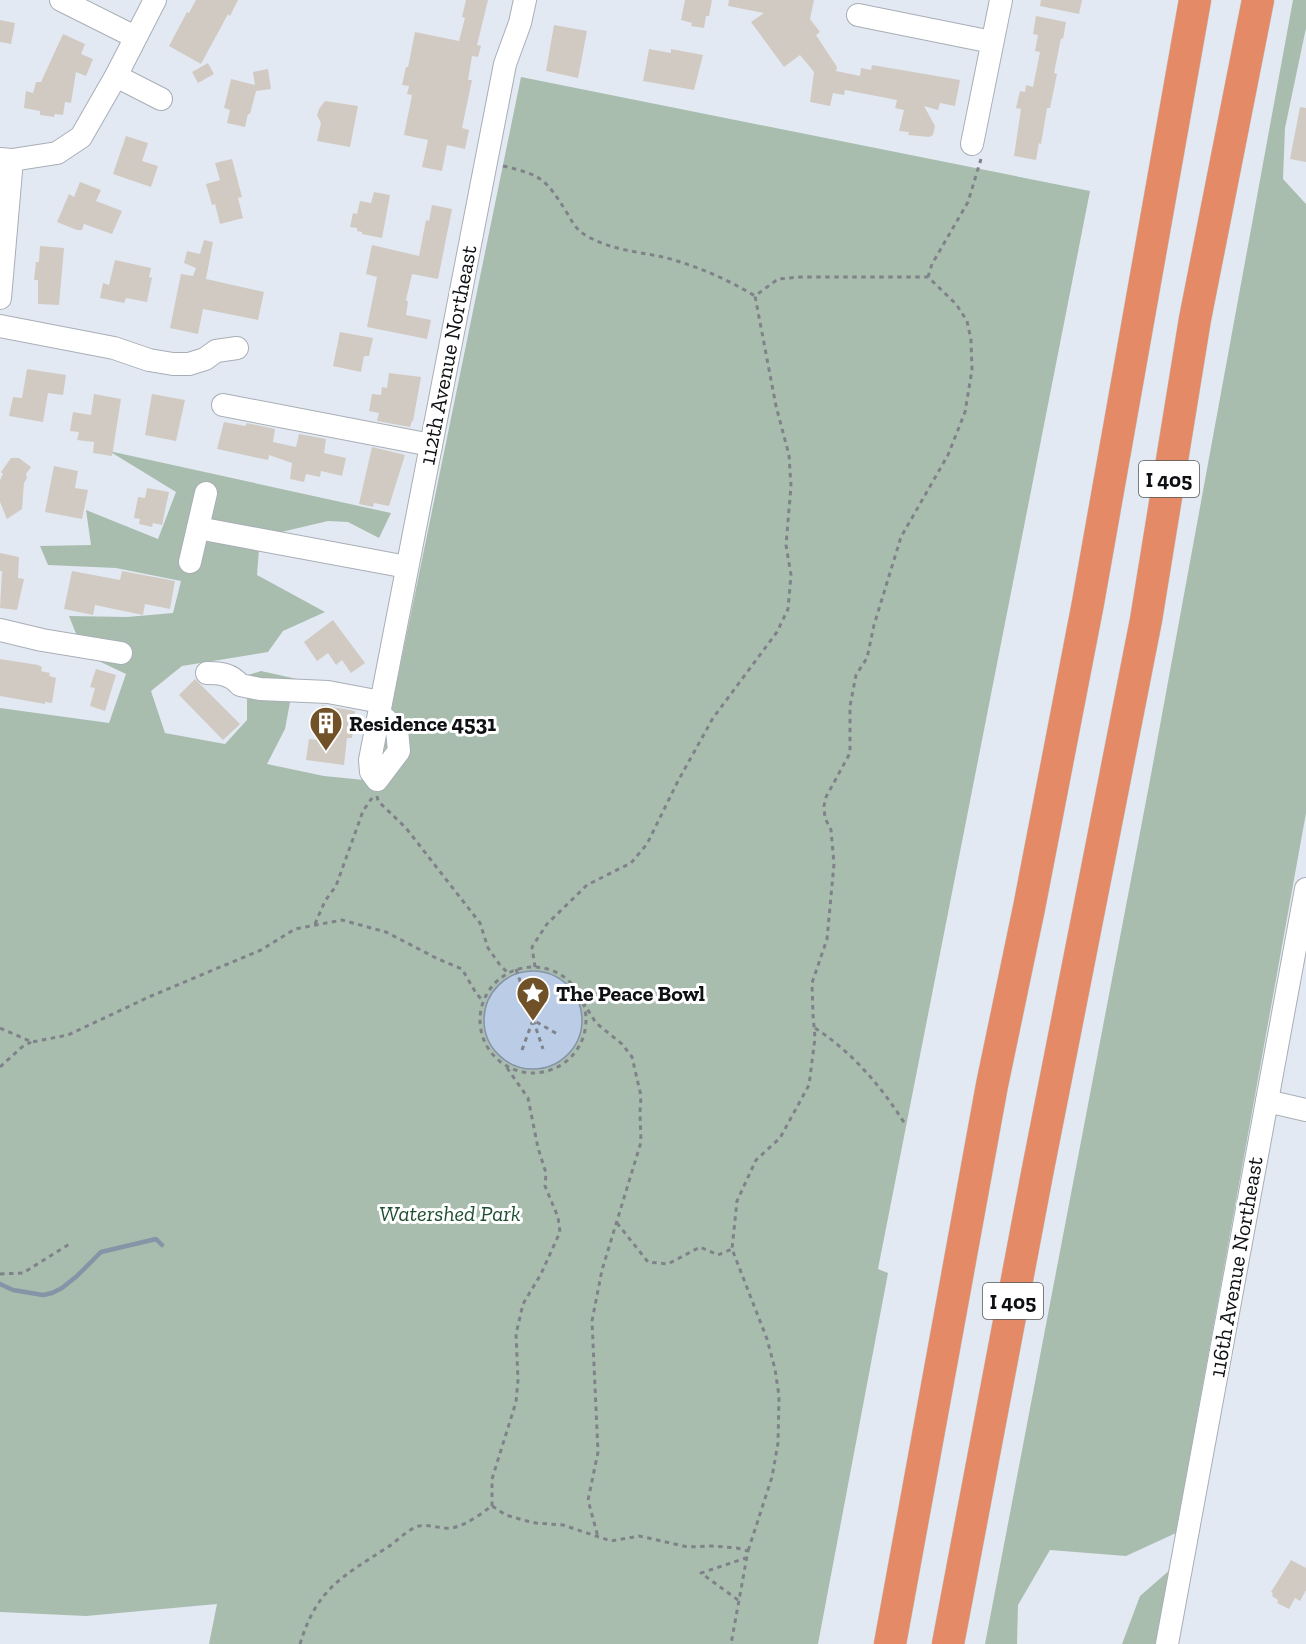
<svg xmlns="http://www.w3.org/2000/svg" width="1306" height="1644" font-family="'Zilla Slab',serif">
<style>
.green{fill:#a9bdaf}
.water{fill:#bacce6;stroke:#8694a7;stroke-width:1.5}
.lines{fill:none;stroke-linecap:round;stroke-linejoin:round}
.stream{stroke:#8694a7;stroke-width:4.5}
.building{fill:#d1cac2}
.minor-casing{stroke:#a8aeb6;stroke-width:24}
.highway-casing{stroke:#c5c6c6;stroke-width:33}
.path{stroke:#7f8389;stroke-width:3;stroke-dasharray:4.5 4.5;stroke-linecap:butt}
.minor{stroke:#fff;stroke-width:22}
.highway{stroke:#e58a67;stroke-width:32}
.labels{text-anchor:middle;dominant-baseline:central;stroke-width:6;stroke-linejoin:round;paint-order:stroke}
.shield{fill:#fff;stroke:#56585a;stroke-width:1.5}
.shield-label{font-size:21px;font-weight:bold;fill:#0e1013}
.street-label{font-size:22px;fill:#0e1013;stroke:#fff}
.poi-label{font-size:22px;font-weight:bold;fill:#0e1013;stroke:#fff;text-anchor:start}
.park-label{font-size:22px;font-style:italic;fill:#1f4f33;stroke:#fff}
</style>
<rect width="100%" height="100%" fill="#e3e9f2"/>
<g class="green">
<polygon points="1293,0 1306,0 1306,28 1285,128 1283,179 1306,204 1306,813 1176,1533 1126,1556 1050,1550 1018,1605 1017,1644 985,1644 1150,780"/>
<polygon points="521,77 1090,191 878,1269 888,1273 818,1644 209,1644 217,1604 86,1616 0,1612 0,708 109,723 126,674 84,654 69,616 127,617 173,613 181,581 116,568 48,565 40,546 91,545 86,510 158,539 176,492 109,451 391,513 379,538 348,522 328,521 260,537 257,575 325,612 283,631 268,652 182,666 151,691 165,733 225,744 247,720 247,696 230,681 261,671 315,683 291,697 285,729 267,764 324,776 374,781 379,778 393,701"/>
<polygon points="1171,1569 1156,1644 1122,1644 1140,1596"/>
</g>
<circle class="water" cx="533" cy="1020" r="49"/>
<g class="lines">
<polyline class="stream" points="0,1284 13,1290 43,1295 52,1293 62,1288 77,1276 101,1252 156,1239 162,1245"/>
</g>
<g class="building">
<polygon points="196,0 238,0 230,16 228,14 201,64 169,46 187,12 189,13"/>
<polygon points="466,0 488,0 477,45 481,46 478,57 472,56 468,80 472,80 462,128 469,130 465,149 447,145 442,171 422,167 428,140 404,135 412,95 407,94 409,86 402,85 406,67 408,67 415,32 459,41 465,18 462,17"/>
<polygon points="685,0 712,0 709,16 706,16 704,28 691,26 692,23 681,20"/>
<polygon points="729,0 814,0 810,19 820,32 816,35 837,67 836,71 860,76 861,68 871,70 872,65 960,80 955,106 940,103 938,110 924,106 935,126 933,135 929,137 908,135 909,132 899,131 904,110 895,108 897,100 845,90 844,95 833,93 830,106 810,102 814,72 800,55 784,67 751,22 764,13 728,6"/>
<polygon points="1041,0 1082,0 1079,14 1040,6"/>
<polygon points="1036,16 1066,22 1063,39 1061,38 1054,73 1057,74 1050,108 1047,108 1041,144 1039,143 1036,160 1014,156 1021,109 1016,108 1020,91 1025,92 1026,85 1033,87 1040,52 1035,51 1038,35 1033,34"/>
<polygon points="0,20 15,23 11,44 0,42"/>
<polygon points="554,25 587,31 578,78 546,71"/>
<polygon points="63,34 85,44 81,54 93,59 86,76 76,72 71,103 65,102 63,115 55,114 54,117 40,115 40,111 24,108 26,91 33,93 36,82 41,82"/>
<polygon points="649,49 671,53 671,49 703,55 694,90 643,81"/>
<polygon points="208,63 214,74 198,83 192,72"/>
<polygon points="268,69 271,89 256,91 250,114 248,114 245,127 227,123 230,110 224,108 231,79 255,85 253,72"/>
<polygon points="325,101 358,106 350,147 317,141 321,123 317,115 319,109"/>
<polygon points="1300,107 1306,108 1306,162 1290,159"/>
<polygon points="126,136 148,143 142,161 158,166 151,187 113,174"/>
<polygon points="232,159 242,197 238,198 243,218 220,224 215,204 212,205 206,184 220,180 215,163"/>
<polygon points="80,182 101,190 96,201 122,211 112,234 84,224 82,230 77,230 57,222 69,194 74,197"/>
<polygon points="374,192 390,195 382,238 362,234 362,232 357,231 357,228 350,227 353,213 357,214 360,201 371,203"/>
<polygon points="432,205 452,209 438,279 412,274 406,300 408,302 406,315 431,320 427,339 367,327 377,277 366,274 372,245 419,256 426,220 429,221"/>
<polygon points="204,240 213,242 206,279 264,292 258,320 203,309 198,334 170,328 181,274 193,276 196,268 184,263 187,251 200,254"/>
<polygon points="40,246 64,248 59,305 38,304 38,280 34,280 36,262 39,262"/>
<polygon points="115,260 151,268 149,277 152,278 147,302 126,298 124,303 100,298 103,283 109,285"/>
<polygon points="340,332 373,338 369,356 364,356 361,372 333,366"/>
<polygon points="27,369 66,375 63,395 48,393 43,422 9,416 13,397 22,398"/>
<polygon points="389,373 421,377 413,421 412,421 410,427 377,421 379,413 369,411 372,394 381,395 382,387 387,388"/>
<polygon points="94,394 121,399 112,456 93,453 94,442 77,440 79,432 70,431 73,412 91,415"/>
<polygon points="152,394 185,400 176,441 145,435"/>
<polygon points="224,422 245,426 247,423 275,429 273,442 296,447 299,434 326,439 324,453 346,458 342,476 321,471 320,477 306,474 304,482 290,479 292,463 269,455 268,460 217,449"/>
<polygon points="372,447 405,455 389,506 374,503 373,507 359,504"/>
<polygon points="11,458 19,458 31,467 26,474 27,478 24,483 22,509 7,519 0,502 0,480 3,474 1,472"/>
<polygon points="54,466 78,471 75,488 88,490 82,519 45,512"/>
<polygon points="147,488 169,492 162,525 153,523 152,527 139,524 140,519 134,518 138,497 145,498"/>
<polygon points="0,553 19,557 18,578 24,579 17,610 0,608 2,571 0,571"/>
<polygon points="72,571 120,580 122,571 175,581 170,609 145,604 143,615 95,605 93,615 64,609"/>
<polygon points="333,620 365,663 351,673 342,660 336,665 328,653 317,661 304,642"/>
<polygon points="0,659 38,665 42,667 41,671 50,673 49,676 56,678 52,703 45,702 45,704 0,696"/>
<polygon points="96,669 116,675 105,711 90,706 95,688 90,687"/>
<polygon points="195,679 240,724 223,740 179,695"/>
<polygon points="322,705 355,711 352,738 347,738 344,765 306,760 309,739 318,740"/>
<polygon points="1291,1560 1306,1568 1306,1590 1300,1601 1295,1598 1289,1609 1277,1603 1278,1600 1272,1596 1273,1593 1271,1592"/>
</g>
<g class="lines">
<g class="minor-casing">
<g id="minor">
<polyline points="61,0 135,37"/>
<polyline points="858,15 992,42"/>
<polyline points="116,76 161,99"/>
<polyline points="972,144 1001,0"/>
<polyline points="0,159 12,160 57,153 81,137 116,76 155,0"/>
<polyline points="0,298 12,160"/>
<polyline points="0,326 114,348 149,360 173,364 189,364 205,359 216,351 237,348"/>
<polyline points="223,405 431,445"/>
<polyline points="198,528 407,567"/>
<polyline points="190,562 206,493"/>
<polyline points="0,630 42,640 121,653"/>
<path d="M207,673c13,0 24,1 33,12l20,4 68,3 53,10"/>
<polyline points="379,713 397,730 399,751 377,780 371,772 370,760 505,64 520,23 525,0"/>
<polyline points="1267,1101 1306,1110"/>
<polyline points="1167,1644 1306,889"/>
</g>
</g>
<g class="highway-casing">
<g id="highway">
<polyline points="890,1644 992,1085 1029,908 1088,603 1195,0"/>
<polyline points="948,1644 1037,1174 1146,620 1195,319 1258,0"/>
</g>
</g>
<g class="path">
<path d="M503,166c39,9 43,13 64,47 6,10 9,17 20,23 23,14 54,16 80,22 32,9 60,21 88,38"/>
<polyline points="928,277 932,264 968,202 981,159"/>
<polyline points="377,796 378,801 406,828 480,923 488,948 500,965 508,973"/>
<polyline points="315,924 325,901 336,886 363,811 372,798"/>
<polyline points="535,967 532,947 547,924 587,885 631,863 647,844 678,781 713,718 777,632 788,609 791,575 786,545 791,486 789,455 776,406 755,296 778,279 800,277 928,277 956,304 967,321 971,340 972,370 965,412 948,455 901,537 874,625 867,658 856,675 850,706 850,753 826,797 824,806 825,818 831,830 834,864 827,939 812,983 813,1015 815,1038 809,1085 780,1138 756,1160 737,1201 732,1249 767,1339 775,1369 779,1396 778,1443 772,1477 748,1551"/>
<circle cx="533" cy="1020" r="53"/>
<polyline points="516,969 543,1049"/>
<polyline points="583,1002 596,1023 622,1044 632,1057 641,1096 640,1112 641,1142 602,1270 592,1321 598,1452 588,1500 598,1537"/>
<polyline points="0,1028 32,1042 68,1035 151,996 261,950 295,929 342,920 386,932 438,959 462,969 476,993 483,1001"/>
<path d="M815,1028c38,25 66,58 90,96"/>
<polyline points="522,1050 533,1020 559,1035"/>
<polyline points="0,1067 22,1047 31,1042"/>
<polyline points="617,1223 648,1262 668,1264 700,1247 718,1255 732,1249"/>
<polyline points="0,1274 23,1273 71,1243"/>
<polyline points="492,1506 492,1479 516,1402 518,1380 516,1334 523,1304 541,1274 560,1232 558,1217 545,1186 546,1173 538,1148 528,1098 505,1065"/>
<polyline points="738,1600 701,1573 746,1558"/>
<path d="M300,1644c17,-56 42,-67 88,-97 9,-6 20,-18 31,-21 10,-2 22,3 32,2 15,-2 29,-14 41,-22l14,9 17,5 13,3 27,2 48,16 28,-5 49,11 24,-1 25,2 11,3 -17,93"/>
</g>
<use href="#minor" class="minor"/>
<use href="#highway" class="highway"/>
</g>
<defs>
<g id="building-pin" transform="scale(1.725)"><path d="M0 17L-7.5 6A9.5 9.5 0 1 1 7.5 6Z" fill="#715228" stroke="#fff"/><path d="M-4-6H4V6H1V3H-1V6H-4ZM-2.5-4.3h1.7v1.8h-1.7ZM.8-4.3h1.7v1.8H.8ZM-2.5-1h1.7V.8h-1.7ZM.8-1h1.7V.8H.8Z" fill="#fff"/></g>
<g id="sight-pin" transform="scale(1.725)"><path d="M0 17L-7.5 6A9.5 9.5 0 1 1 7.5 6Z" fill="#715228" stroke="#fff"/><path d="M0-6L1.8-2.2L6-1.7L2.9 1.2L3.7 5.4L0 3.3L-3.7 5.4L-2.9 1.2L-6-1.7L-1.8-2.2Z" fill="#fff"/></g>
</defs>
<g fill-rule="evenodd">
<use href="#building-pin" x="326" y="723"/>
<use href="#sight-pin" x="533" y="993"/>
</g>
<g class="labels">
<g class="shield">
<rect x="1139" y="461" width="60" height="36" rx="4.5"/>
<rect x="983" y="1283" width="60" height="36" rx="4.5"/>
</g>
<g class="shield-label">
<text x="1169" y="479">I 405</text>
<text x="1013" y="1301">I 405</text>
</g>
<g class="street-label">
<text transform="translate(448 355) rotate(-79)">112th Avenue Northeast</text>
<text transform="translate(1236 1267) rotate(-80)">116th Avenue Northeast</text>
</g>
<g class="poi-label">
<text x="349" y="723">Residence 4531</text>
<text x="556" y="993">The Peace Bowl</text>
</g>
<g class="park-label">
<text x="450" y="1213">Watershed Park</text>
</g>
</g>
</svg>
